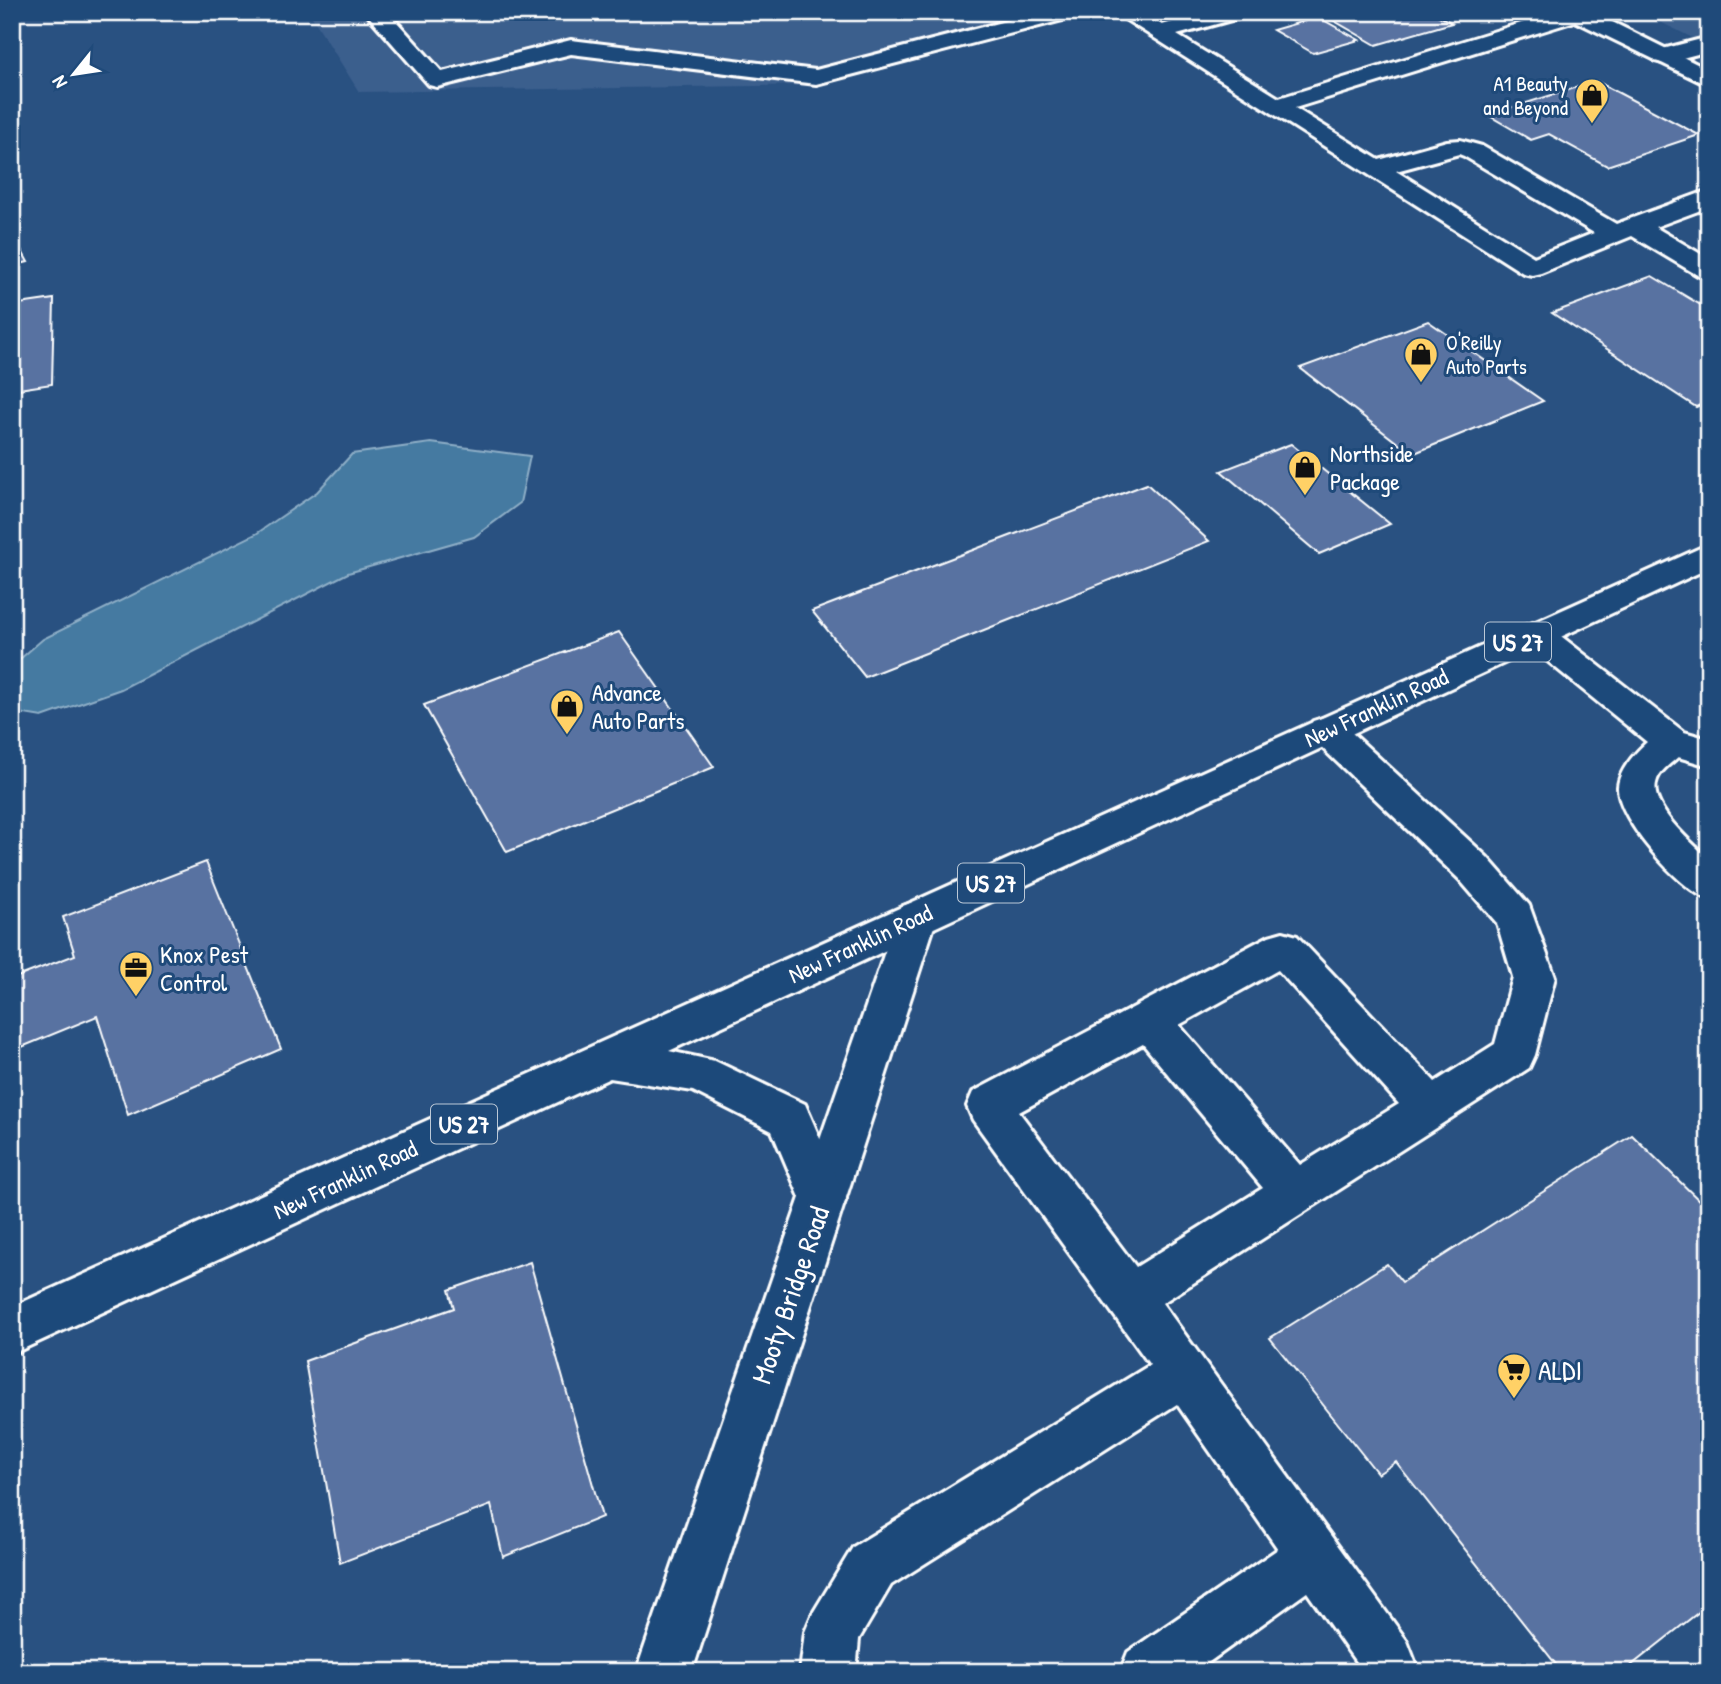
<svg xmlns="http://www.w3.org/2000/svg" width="1721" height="1684" font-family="'Patrick Hand',sans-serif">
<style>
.built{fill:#3b5e8d}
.water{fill:#447aa1;stroke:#8fafc7;stroke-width:2}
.building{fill:#5972a1;stroke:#fff;stroke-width:2}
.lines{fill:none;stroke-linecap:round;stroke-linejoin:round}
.minor-casing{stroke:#fff;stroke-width:6}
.major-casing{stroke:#fff;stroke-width:6}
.highway-casing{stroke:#fff;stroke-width:6}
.minor{fill:#1f4a7a;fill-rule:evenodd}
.major{fill:#1f4a7a;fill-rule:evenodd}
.highway{fill:#1f4a7a;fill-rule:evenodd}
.labels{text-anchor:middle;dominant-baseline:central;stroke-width:6;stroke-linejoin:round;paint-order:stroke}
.far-poi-label{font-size:21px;fill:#fff;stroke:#1f4a7a;text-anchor:end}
.shield{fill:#1f4a7a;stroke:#bcc9d7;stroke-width:2}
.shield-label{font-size:23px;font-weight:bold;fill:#fff}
.poi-label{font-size:24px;fill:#fff;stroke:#1f4a7a;text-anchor:start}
.street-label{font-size:24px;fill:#fff;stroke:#1f4a7a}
.near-street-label{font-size:28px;fill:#fff;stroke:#1f4a7a}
.near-poi-label{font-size:28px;fill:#fff;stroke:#1f4a7a;text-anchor:start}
</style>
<rect width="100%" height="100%" fill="#295181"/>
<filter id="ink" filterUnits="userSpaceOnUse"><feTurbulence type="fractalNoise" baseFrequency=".0143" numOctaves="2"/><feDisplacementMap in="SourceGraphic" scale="14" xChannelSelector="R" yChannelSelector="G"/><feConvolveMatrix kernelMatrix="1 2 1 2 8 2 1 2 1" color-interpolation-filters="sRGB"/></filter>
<g filter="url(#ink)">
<g class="built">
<polygon points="309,12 1104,12 819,85 359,92"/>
<polygon points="1640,12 1709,12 1709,46"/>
</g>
<polygon class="water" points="431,443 530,456 520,503 474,537 348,573 121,689 42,717 12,712 12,666 43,639 256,534 317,492 352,454"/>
<g class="building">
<polygon points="1319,12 1432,12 1452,23 1376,45"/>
<polygon points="1318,17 1359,40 1313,53 1273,30"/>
<polygon points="1596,81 1699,135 1607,166 1549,134 1531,140 1488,115"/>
<polygon points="12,233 28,262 12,266"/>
<polygon points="1652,276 1709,310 1709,401 1696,407 1552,313"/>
<polygon points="54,299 52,384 12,390 12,305"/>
<polygon points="1428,321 1543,401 1412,454 1300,368"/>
<polygon points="1291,444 1390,524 1319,554 1221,471"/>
<polygon points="1147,484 1209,541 865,677 812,611"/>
<polygon points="619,632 714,767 507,852 424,705"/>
<polygon points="206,862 281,1049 128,1115 97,1016 12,1051 12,979 75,955 63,917"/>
<polygon points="1632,1135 1709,1210 1709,1604 1623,1672 1562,1672 1396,1462 1378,1474 1270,1338 1387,1264 1402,1282"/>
<polygon points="530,1262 602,1517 503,1557 491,1505 340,1563 305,1361 454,1308 449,1290"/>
</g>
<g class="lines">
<g class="minor-casing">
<g id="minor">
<polygon points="365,12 388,12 442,72 571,40 816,70 1040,12 1077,12 1074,17 816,84 571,54 437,87 429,85"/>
<path d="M1114,12h26l22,13 47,-13h36l-3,5 -65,18 102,63 278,-86h30l-2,6 -290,90 84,52 68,-19 13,-1 22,6 134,78 93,-34v17l-54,20 54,32v19l-10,-2 -67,-40 -91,37 -9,2 -9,-2zM1459,154l5,2 130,77 -60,24 -138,-86z"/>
<polygon points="1709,37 1709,51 1663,63 1655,61 1652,56 1655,51"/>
<path d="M1536,622l12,4 136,106 25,7v27l-31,-9c-8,7 -20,15 -22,26 -6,25 36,60 53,76v40c-29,-9 -92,-80 -91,-112 1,-17 17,-34 29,-45l-123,-100 -5,-8 5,-8z"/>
<path d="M1326,717l13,4 148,136 42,48 26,72 -20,78 -6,13 -367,235 245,338 12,31h-56l-56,-80 -112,80h-75l8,-20 150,-103 -101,-145 -286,181 -32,54 -3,33h-56l5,-40 8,-19 40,-66 297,-182 -177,-245 -6,-14 6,-14 296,-156 14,-4 14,4 138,146 60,-38 18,-67 -16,-54 -38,-44 -146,-140 -5,-9 5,-9zM1278,970l121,134 -99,61 -121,-140zM1143,1044l120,144 -127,79 -117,-155z"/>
<polygon points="917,901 931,906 937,917 692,1672 636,1672 897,917 903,906"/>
</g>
</g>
<g class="major-casing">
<polygon id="major" points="1564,12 1592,12 1709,70 1709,86 1567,17"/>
</g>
<g class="highway-casing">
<polygon id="highway" points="1709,544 1709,568 669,1051 715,1061 805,1104 846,1199 839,1214 823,1220 807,1214 772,1131 693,1091 610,1078 12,1354 12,1307"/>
</g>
<use href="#minor" class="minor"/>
<use href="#major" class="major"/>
<use href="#highway" class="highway"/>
</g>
</g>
<defs>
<g id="shop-pin" transform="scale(1.75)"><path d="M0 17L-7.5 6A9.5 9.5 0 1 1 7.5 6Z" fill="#ffd166" stroke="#1f4a7a"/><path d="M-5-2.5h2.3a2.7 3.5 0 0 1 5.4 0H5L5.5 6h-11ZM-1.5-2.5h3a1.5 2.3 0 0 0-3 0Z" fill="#111"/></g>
<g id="office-pin" transform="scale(1.75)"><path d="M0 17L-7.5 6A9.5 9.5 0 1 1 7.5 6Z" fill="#ffd166" stroke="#1f4a7a"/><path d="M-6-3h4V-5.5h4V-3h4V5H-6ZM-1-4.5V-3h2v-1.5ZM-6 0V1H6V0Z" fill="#111"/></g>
<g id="supermarket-pin" transform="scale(1.75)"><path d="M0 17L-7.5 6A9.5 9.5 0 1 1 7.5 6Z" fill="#ffd166" stroke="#1f4a7a"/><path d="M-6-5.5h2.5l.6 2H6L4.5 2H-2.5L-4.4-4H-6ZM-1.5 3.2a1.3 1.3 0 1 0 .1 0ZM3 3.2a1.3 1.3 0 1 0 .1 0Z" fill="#111"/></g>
</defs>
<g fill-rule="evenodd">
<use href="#shop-pin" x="1592" y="95"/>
<use href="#shop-pin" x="1421" y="354"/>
<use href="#shop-pin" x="1305" y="467"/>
<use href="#shop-pin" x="567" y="706"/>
<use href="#office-pin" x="136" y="968"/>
<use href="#supermarket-pin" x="1514" y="1370"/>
</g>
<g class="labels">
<g class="far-poi-label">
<text x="1568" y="83">A1 Beauty<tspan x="1568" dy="24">and Beyond</tspan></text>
<text x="1446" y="342" text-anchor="start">O'Reilly<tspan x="1446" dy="24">Auto Parts</tspan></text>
</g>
<g class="shield">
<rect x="1485" y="622.5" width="66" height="39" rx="5"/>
<rect x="958" y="863.5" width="66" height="39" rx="5"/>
<rect x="431" y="1104.5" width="66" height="39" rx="5"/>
</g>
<g class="shield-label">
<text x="1518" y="642">US 27</text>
<text x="991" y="883">US 27</text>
<text x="464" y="1124">US 27</text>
</g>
<g class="poi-label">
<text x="1330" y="453">Northside<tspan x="1330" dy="28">Package</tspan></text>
<text x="592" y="692">Advance<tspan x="592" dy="28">Auto Parts</tspan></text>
<text x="160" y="954">Knox Pest<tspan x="160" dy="28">Control</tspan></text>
</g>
<g class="street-label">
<text transform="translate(1376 707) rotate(-25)">New Franklin Road</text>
<text transform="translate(860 943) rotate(-25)">New Franklin Road</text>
<text transform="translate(345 1179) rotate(-25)">New Franklin Road</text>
</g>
<g class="near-street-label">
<text transform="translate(790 1295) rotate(-71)">Mooty Bridge Road</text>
</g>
<g class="near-poi-label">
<text x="1538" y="1370">ALDI</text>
</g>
</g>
<rect width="1721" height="1684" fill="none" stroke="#1f4a7a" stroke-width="42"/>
<rect x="21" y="21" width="1679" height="1642" fill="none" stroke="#fff" stroke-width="2.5" filter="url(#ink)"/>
<g transform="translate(74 74) rotate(240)" stroke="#1f4a7a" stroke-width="5" paint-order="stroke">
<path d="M0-5L12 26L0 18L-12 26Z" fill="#ffffff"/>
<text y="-10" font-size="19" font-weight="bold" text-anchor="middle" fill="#ffffff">N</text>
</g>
</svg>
